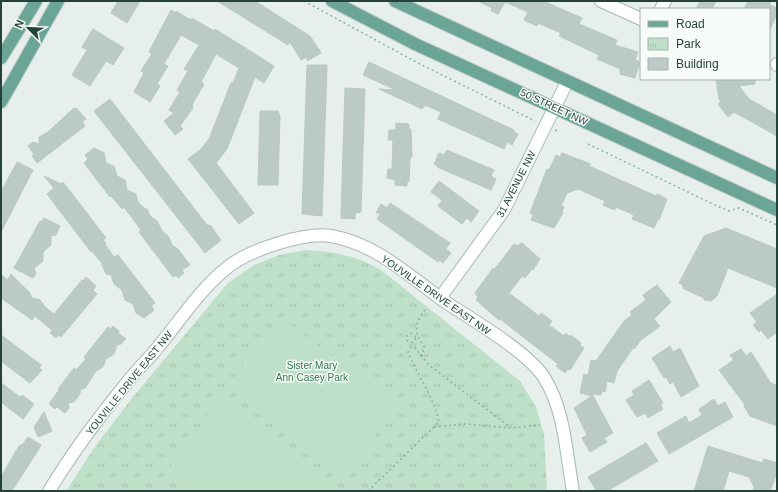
<svg xmlns="http://www.w3.org/2000/svg" width="778" height="492" font-family="Helvetica,sans-serif">
<style>
.park{fill:url(#park-tufts)}
.pitch{fill:#bfe0c8}
.building{fill:#bbcac4;stroke:#b8c9c2}
.lines{fill:none;stroke-linecap:round;stroke-linejoin:round}
.minor-casing{stroke:#a8b8b2;stroke-width:14}
.major-casing{stroke:#c2cac8;stroke-width:14}
.path{stroke:#86b3a5;stroke-width:1.5;stroke-dasharray:2 3;stroke-linecap:butt}
.minor{stroke:#fff;stroke-width:12}
.major{stroke:#6aa596;stroke-width:12}
.labels{text-anchor:middle;dominant-baseline:central;stroke-width:3;stroke-linejoin:round;paint-order:stroke}
.street-label{font-size:10px;fill:#24423a;stroke:#f7fbf9}
.park-label{font-size:10px;fill:#2d7a4b;stroke:#f7fbf9}
</style>
<defs>
<pattern id="park-tufts" width="24" height="20" patternUnits="userSpaceOnUse"><rect width="24" height="20" fill="#bfe0c8"/><path d="M3 7l-1-3M5 7V3M7 7l1-3M15 17l-1-3M17 17v-4M19 17l1-3" fill="none" stroke="#a4c1ad"/></pattern>
</defs>
<rect width="100%" height="100%" fill="#e6efeb"/>
<path class="park" d="M306,250c29,2 49,5 75,20l139,111 16,26 8,27 3,57h-481l30,-46 37,-48 95,-114 26,-18 25,-10z"/>
<g class="pitch">
<polygon points="279,317 398,405 346,475 227,387"/>
<polygon points="220,399 333,484 328,491 192,491 166,472"/>
</g>
<g class="building">
<polygon points="118,1 140,1 127,23 111,13"/>
<polygon points="217,1 255,1 310,36 321,53 307,61 307,57 301,60 290,42 288,45"/>
<polygon points="478,1 543,1 582,18 579,24 617,40 615,45 638,52 635,60 640,62 635,78 620,74 620,69 597,59 599,55 559,36 561,33 538,23 537,26 524,20 528,12 505,2 498,14 491,11 492,8"/>
<polygon points="700,1 716,1 712,9 696,9"/>
<polygon points="748,1 771,1 770,5 777,8 777,14 769,32 769,6 768,9 744,9"/>
<polygon points="171,10 175,13 176,11 191,20 192,18 214,31 215,29 274,66 264,83 255,77 227,149 216,163 254,213 239,224 188,159 200,150 209,139 231,83 233,83 239,68 216,54 201,82 204,84 193,103 192,107 193,108 180,126 183,129 175,135 164,121 174,113 169,110 180,92 177,90 188,71 184,69 199,45 181,35 164,64 168,66 157,84 160,86 150,102 134,92 144,73 141,71 152,54 149,52 151,48"/>
<polygon points="93,29 124,48 113,65 106,61 90,86 72,75 87,50 82,47"/>
<polygon points="369,62 514,130 513,131 518,134 512,145 507,142 504,149 438,119 441,112 425,105 422,109 379,89 396,90 363,75"/>
<polygon points="307,65 327,65 322,216 302,214"/>
<polygon points="716,79 755,79 755,84 739,86 749,99 777,115 777,136 734,112 728,117 718,104 721,102 719,99"/>
<polygon points="345,88 365,89 361,212 355,213 355,219 341,218 341,214"/>
<polygon points="110,99 203,220 208,226 210,225 221,240 205,253 94,111"/>
<polygon points="74,108 75,110 76,108 86,119 82,122 85,126 37,163 32,156 34,154 28,146 33,142 39,144 39,137 48,132"/>
<polygon points="260,111 278,111 280,116 278,185 258,185"/>
<polygon points="396,123 409,124 409,129 411,129 412,156 410,159 409,182 407,181 407,186 395,185 395,180 387,178 388,169 392,169 393,140 388,140 389,130 396,130"/>
<polygon points="94,148 104,153 106,163 114,166 117,176 125,180 127,190 136,194 138,202 145,209 147,209 150,216 157,221 162,231 169,237 172,245 178,249 190,265 182,270 184,273 178,278 176,275 173,277 139,232 141,230 124,207 122,209 111,196 110,197 84,163 88,159 85,155"/>
<polygon points="447,150 494,170 491,176 496,179 491,190 437,167 438,166 434,164 439,153 444,155"/>
<polygon points="562,153 591,164 589,166 656,196 657,194 667,199 659,220 658,219 654,228 632,219 634,215 616,207 615,210 603,205 605,201 578,189 567,193 561,206 564,207 562,212 563,213 554,228 531,220 533,215 530,213 547,169 549,170 556,155 560,157"/>
<polygon points="17,162 33,170 1,232 1,192"/>
<polygon points="44,176 61,184 63,182 106,238 103,240 106,243 105,244 114,257 118,255 155,303 151,306 154,310 144,318 136,313 133,304 125,300 122,290 114,284 111,275 106,274 101,262 92,251 91,252 47,194 54,188"/>
<polygon points="439,181 479,211 471,222 467,218 462,224 438,206 442,200 431,192"/>
<polygon points="390,203 450,243 446,249 451,253 443,263 440,260 438,262 377,219 381,213 376,213 381,204 387,208"/>
<polygon points="44,218 60,226 56,235 51,236 51,245 43,252 43,261 34,268 36,273 33,278 14,268 40,221 42,222"/>
<polygon points="726,228 777,249 777,288 728,268 717,296 711,301 704,300 704,298 684,289 682,284 679,283 704,236"/>
<polygon points="522,243 540,259 533,270 532,269 525,278 522,276 509,293 539,316 541,313 552,321 549,325 564,336 566,333 570,337 571,335 581,343 580,345 584,348 570,370 568,369 565,373 556,366 558,364 500,319 499,320 476,300 478,297 475,293 493,268 494,270 514,244 517,246"/>
<polygon points="11,274 29,292 32,298 40,300 45,307 54,314 82,280 83,281 86,277 96,286 93,290 97,294 61,337 58,335 56,338 50,333 52,330 35,316 32,320 1,298 1,275 8,280"/>
<polygon points="657,285 671,302 654,319 660,326 641,340 634,349 633,348 617,371 614,383 607,381 605,392 602,391 601,395 592,394 613,433 604,438 607,442 590,452 582,438 587,435 574,408 592,396 580,393 584,374 588,375 591,360 596,361 624,321 632,315 630,312 646,300 643,295"/>
<polygon points="777,294 777,332 768,339 761,330 759,332 753,325 757,322 750,313"/>
<polygon points="113,326 119,331 118,333 126,339 121,344 117,345 114,354 106,359 103,367 96,371 85,388 80,390 80,394 74,402 68,403 69,408 65,413 57,407 55,409 49,404 59,390 58,389 74,368 76,370 86,359 84,357 108,327 111,329"/>
<polygon points="1,335 41,365 39,368 42,370 30,383 1,361"/>
<polygon points="670,346 673,352 680,348 699,386 681,397 673,382 670,384 666,377 664,378 652,358"/>
<polygon points="741,349 746,356 751,352 770,382 777,386 777,426 750,416 744,406 745,405 719,370 734,360 730,355"/>
<polygon points="649,380 663,403 660,404 663,409 648,418 645,413 637,417 626,400 634,395 632,391"/>
<polygon points="1,383 20,397 22,395 34,404 23,419 1,402"/>
<polygon points="714,399 718,406 725,402 733,417 669,454 657,433 686,416 689,423 702,415 699,409"/>
<polygon points="44,412 52,431 38,437 34,427"/>
<polygon points="28,437 41,445 37,452 13,489 1,491 1,477 19,446 23,444"/>
<polygon points="646,443 658,461 607,491 597,491 588,477"/>
<polygon points="708,446 762,463 764,459 777,463 777,473 770,491 753,491 754,487 749,477 729,471 723,491 694,491"/>
</g>
<g class="lines">
<g class="minor-casing">
<g id="minor">
<polyline points="601,1 641,19"/>
<polyline points="661,9 665,1"/>
<polyline points="777,64 777,65"/>
<polyline points="440,298 504,210 567,82"/>
<path d="M49,491c23,-38 49,-73 77,-107 10,-14 23,-25 33,-38 22,-27 42,-58 69,-79 21,-17 76,-35 103,-31 46,8 79,41 116,67 26,17 84,51 98,76 20,33 21,74 28,112"/>
</g>
</g>
<g class="major-casing">
<g id="major">
<polyline points="332,1 415,44 777,210"/>
<polyline points="395,1 777,178"/>
<polyline points="1,58 36,1"/>
<polyline points="1,102 58,1"/>
</g>
</g>
<g class="path">
<polyline points="304,1 418,63 535,121"/>
<polyline points="555,130 559,132"/>
<polyline points="588,144 717,206 729,211 739,208 777,225"/>
<circle cx="411" cy="338" r="4.5"/>
<path d="M420,356l5,-8c-12,-17 -11,-23 1,-40"/>
<polyline points="434,427 465,424 511,428 540,425"/>
<path d="M368,491l71,-69c-5,-25 -22,-47 -31,-70l3,-5 4,1 14,17 82,63"/>
</g>
<use href="#minor" class="minor"/>
<use href="#major" class="major"/>
</g>
<g class="labels">
<g class="street-label">
<text transform="translate(554 107) rotate(25)">50 STREET NW</text>
<text transform="translate(516 184) rotate(-63)">31 AVENUE NW</text>
<text transform="translate(436 295) rotate(35)">YOUVILLE DRIVE EAST NW</text>
<text transform="translate(129 383) rotate(-51)">YOUVILLE DRIVE EAST NW</text>
</g>
<g class="park-label">
<text x="312" y="365">Sister Mary<tspan x="312" dy="12">Ann Casey Park</tspan></text>
</g>
</g>
<rect width="778" height="492" fill="none" stroke="#24423a" stroke-width="4"/>
<rect x="640" y="8" width="130" height="72" fill="#f7fbf9" stroke="#a3b1ad"/>
<rect x="648" y="21" width="20" height="6" fill="#6aa596" stroke="#a3b1ad"/>
<text x="676" y="28" font-size="12" fill="#24423a">Road</text>
<rect x="648" y="38" width="20" height="12" fill="url(#park-tufts)" stroke="#a3b1ad"/>
<text x="676" y="48" font-size="12" fill="#24423a">Park</text>
<rect x="648" y="58" width="20" height="12" fill="#bbcac4" stroke="#a3b1ad"/>
<text x="676" y="68" font-size="12" fill="#24423a">Building</text>
<g transform="translate(28 28) rotate(294)" stroke="#f7fbf9" stroke-width="3" paint-order="stroke">
<path d="M0-3L7 15L0 10L-7 15Z" fill="#24423a"/>
<text y="-6" font-size="11" font-weight="bold" text-anchor="middle" fill="#24423a">N</text>
</g>
</svg>
